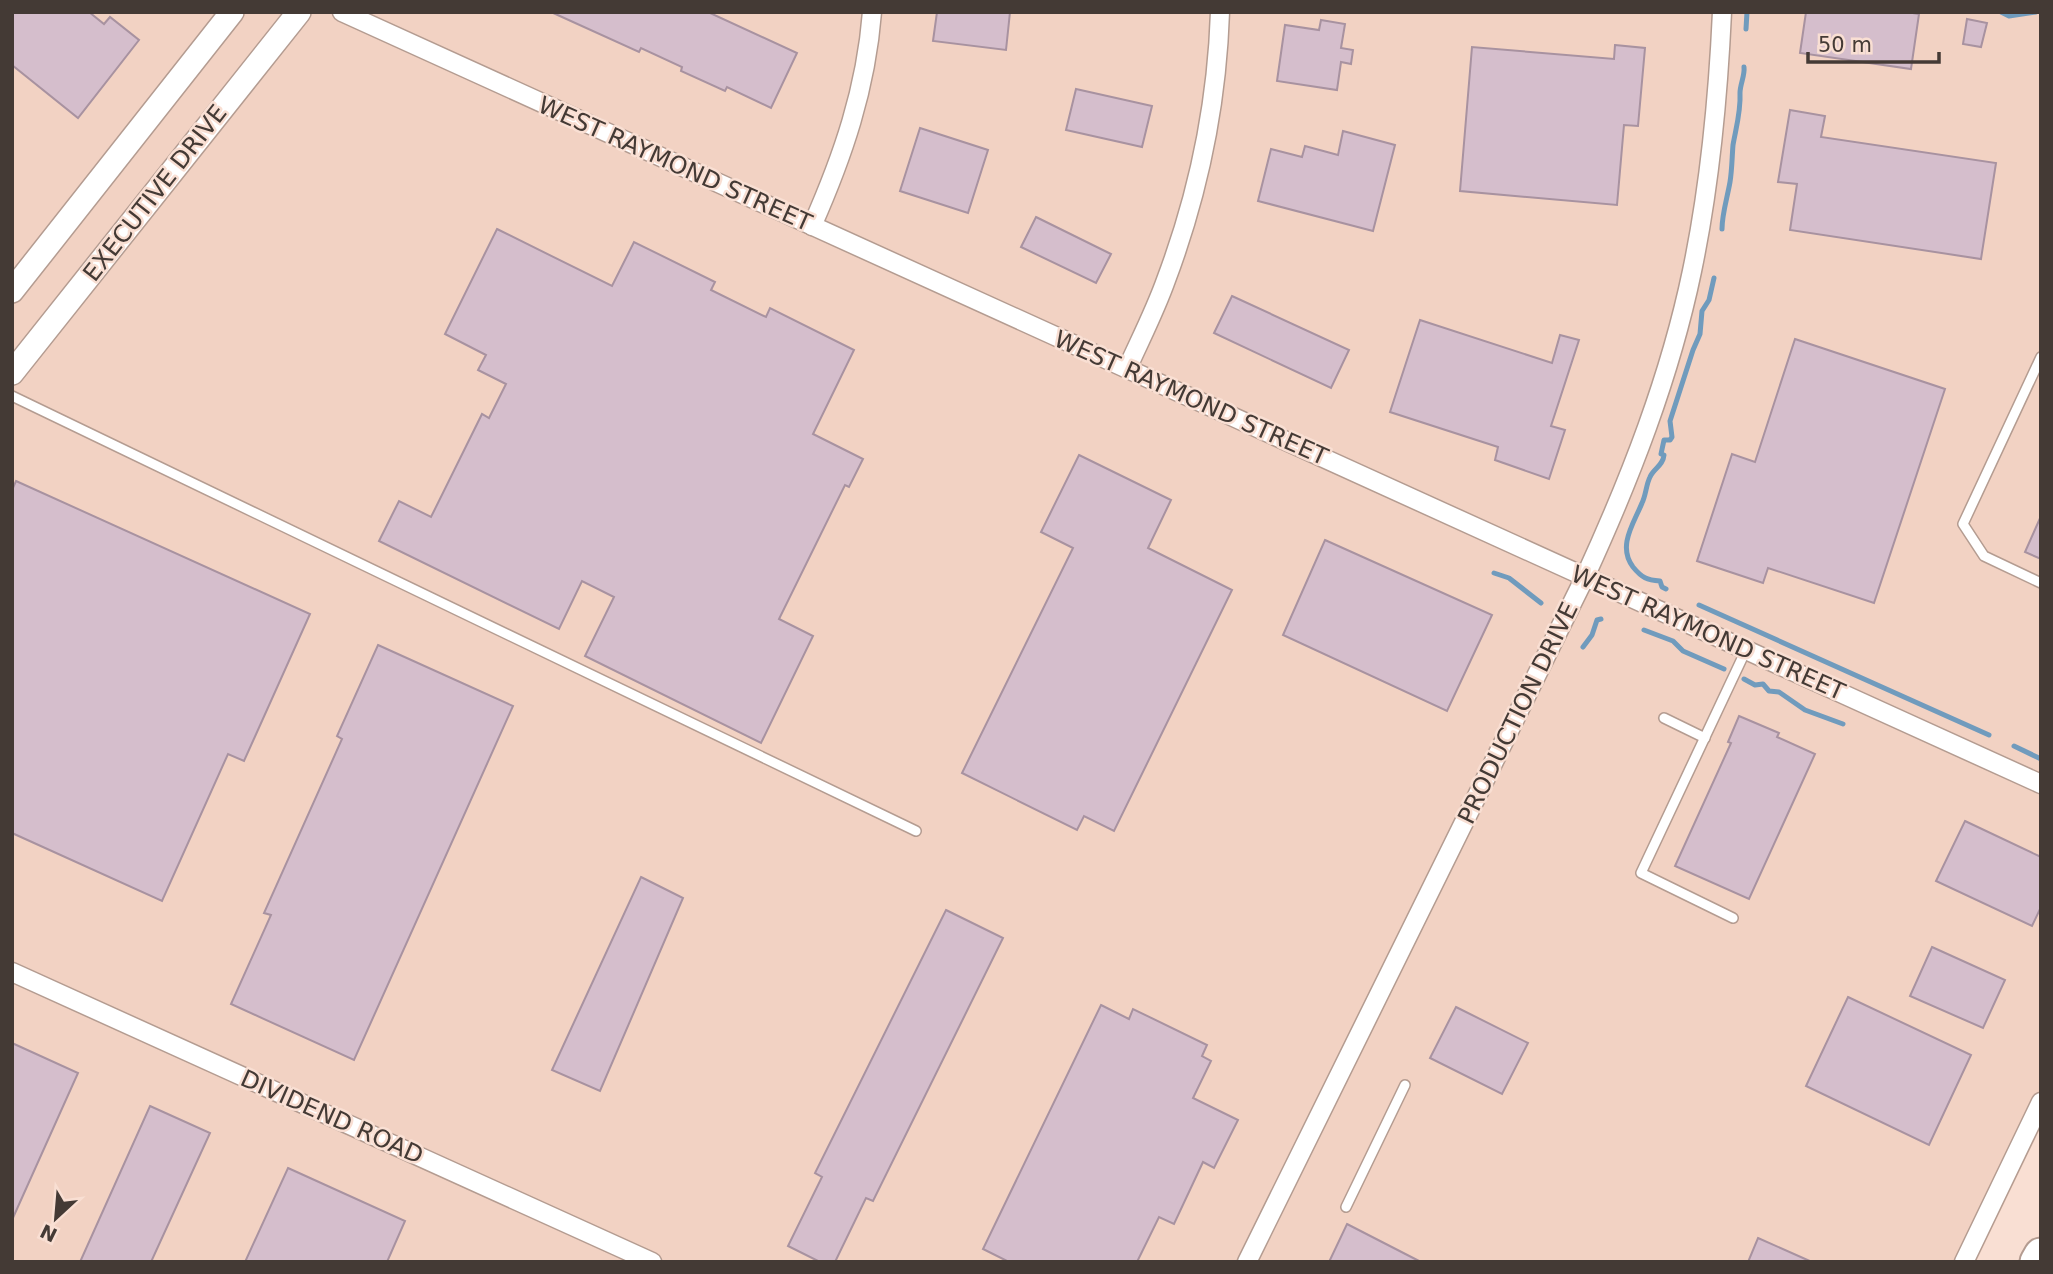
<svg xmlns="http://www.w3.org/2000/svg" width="2053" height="1274" font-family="'DejaVu Sans',sans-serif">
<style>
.built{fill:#f2d2c3}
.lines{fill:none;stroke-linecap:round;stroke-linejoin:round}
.stream{stroke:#709bbd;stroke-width:5}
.building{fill:#d5becc;stroke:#a892a0;stroke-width:2}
.service-casing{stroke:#b49c91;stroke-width:12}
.minor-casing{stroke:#b49c91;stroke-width:21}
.tertiary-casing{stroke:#b49c91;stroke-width:26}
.motorway-casing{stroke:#b49c91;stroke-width:37}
.service{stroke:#fff;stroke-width:9}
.minor{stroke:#fff;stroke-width:18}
.tertiary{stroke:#fff;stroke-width:23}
.motorway{stroke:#fff;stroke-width:33}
.labels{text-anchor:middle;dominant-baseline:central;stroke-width:5;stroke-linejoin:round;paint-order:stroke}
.street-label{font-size:24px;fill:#443a35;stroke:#f9dfd3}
</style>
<rect width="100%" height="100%" fill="#f9dfd3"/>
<polygon class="built" points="12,12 2041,12 2041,1127 1976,1262 12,1262"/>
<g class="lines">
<g class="stream">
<polyline points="2001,12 2009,16 2036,12"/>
<polyline points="1746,29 1747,12"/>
<path d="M1722,229c0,-15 5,-30 8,-47 2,-12 2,-25 3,-37 3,-17 8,-34 7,-52 0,-9 5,-17 4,-26"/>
<polyline points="1494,573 1509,578 1541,603"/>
<path d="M1666,589l-4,-2 -2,-6c-13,-1 -18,-3 -27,-14 -16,-21 1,-44 9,-64 4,-8 4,-18 8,-26 4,-9 13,-11 14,-22l-3,-1 3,-14h6l2,-3 -2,-16 23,-71 7,-16 2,-23 7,-11 5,-22"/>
<polyline points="1699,605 1989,735"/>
<polyline points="1644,630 1673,641 1683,651 1724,669"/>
<polyline points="1583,647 1592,635 1597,620 1601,619"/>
<polyline points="1744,679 1755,685 1763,684 1769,691 1779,692 1805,710 1843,724"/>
<polyline points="2014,746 2041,759"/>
</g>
</g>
<g class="building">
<polygon points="12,12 89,12 104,24 110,17 139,40 78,118 12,65"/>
<polygon points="551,12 708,12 797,53 771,108 727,87 725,91 681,71 682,67 641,48 639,52"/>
<polygon points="937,12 1010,12 1006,50 933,41"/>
<polygon points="1806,12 1906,12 1919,14 1911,69 1800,53"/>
<polygon points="1967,19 1987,23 1981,47 1963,44"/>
<polygon points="1321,20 1345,24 1341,48 1353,50 1351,64 1341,62 1337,90 1277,81 1285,25 1319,30"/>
<polygon points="1615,45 1645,48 1638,126 1624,125 1617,205 1460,191 1472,47 1614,59"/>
<polygon points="1076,89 1152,106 1142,147 1066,130"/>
<polygon points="1790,110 1825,116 1821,137 1996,163 1981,259 1790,230 1797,184 1778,182"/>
<polygon points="920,128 988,150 968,213 900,191"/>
<polygon points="1343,131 1395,145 1373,231 1258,201 1271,149 1302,157 1305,146 1338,155"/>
<polygon points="1036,217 1111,254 1096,283 1021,247"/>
<polygon points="497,229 612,286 634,242 715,282 711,290 766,317 770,308 854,350 813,434 863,459 849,487 845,485 779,619 813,636 761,743 585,656 614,597 582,581 559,629 379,541 399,501 431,517 482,414 489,418 506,384 478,370 486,355 445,334"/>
<polygon points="1232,296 1349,350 1331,388 1214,333"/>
<polygon points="1420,320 1552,363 1560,335 1579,340 1551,426 1565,430 1549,479 1495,460 1498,447 1390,412"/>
<polygon points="1795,339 1945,389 1874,603 1768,568 1763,583 1697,561 1732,454 1755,462"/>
<polygon points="1079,455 1171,500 1148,548 1232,590 1114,831 1084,816 1077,830 962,773 1073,548 1041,532"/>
<polygon points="16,481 310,614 244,761 228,754 162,901 12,833 12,490"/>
<polygon points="2041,516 2041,559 2025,552"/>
<polygon points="1325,540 1492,615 1447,711 1283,635"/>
<polygon points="378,645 513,706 354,1060 231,1004 271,915 264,913 342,739 337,736"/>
<polygon points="1739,716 1779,733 1777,737 1815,754 1749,899 1675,866 1731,743 1728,742"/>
<polygon points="1965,821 2041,857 2041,907 2032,926 1936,881"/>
<polygon points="641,877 683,898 600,1091 552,1070"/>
<polygon points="946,910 1003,938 873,1201 866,1198 835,1262 820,1262 788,1246 822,1177 815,1173"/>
<polygon points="1932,947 2005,980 1983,1028 1910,996"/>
<polygon points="1848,997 1971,1055 1929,1145 1806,1086"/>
<polygon points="1101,1005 1129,1019 1133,1009 1207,1045 1202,1056 1211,1061 1193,1098 1238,1120 1214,1168 1203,1162 1174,1224 1159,1217 1137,1262 1009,1262 983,1249"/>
<polygon points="1456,1007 1528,1043 1502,1094 1430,1058"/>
<polygon points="12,1043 78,1073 12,1220"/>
<polygon points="150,1106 210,1133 151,1262 80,1262"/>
<polygon points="288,1168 405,1221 387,1262 245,1262"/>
<polygon points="1347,1224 1421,1262 1329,1262"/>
<polygon points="1758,1238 1812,1262 1748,1262"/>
</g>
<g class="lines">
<g class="service-casing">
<g id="service">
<polyline points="2041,357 1963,524 1984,556 2041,583"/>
<polyline points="12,396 916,831"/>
<polyline points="1664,718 1705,738"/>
<polyline points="1733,918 1641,873 1746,650"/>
<polyline points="1346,1207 1405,1085"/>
</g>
</g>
<g class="minor-casing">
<g id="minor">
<polyline points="342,12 2041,784"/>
<path d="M812,226c31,-70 54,-137 60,-214"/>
<path d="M1127,369c13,-29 28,-58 39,-89 32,-85 51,-176 54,-268"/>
<polyline points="12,972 652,1262"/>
<path d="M1247,1262l338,-685c45,-98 85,-200 107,-306 18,-86 26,-171 30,-259"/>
<polyline points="1964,1262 2041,1102"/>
</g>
</g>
<g class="tertiary-casing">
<g id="tertiary">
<polyline points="12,291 232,12"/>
<polyline points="12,373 299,12"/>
</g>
</g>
<g class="motorway-casing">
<polyline id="motorway" points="2037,1262 2041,1255"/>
</g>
<use href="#service" class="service"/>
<use href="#minor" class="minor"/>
<use href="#tertiary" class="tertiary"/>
<use href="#motorway" class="motorway"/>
</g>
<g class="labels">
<g class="street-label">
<text transform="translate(675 164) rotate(24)">WEST RAYMOND STREET</text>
<text transform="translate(155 193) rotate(-52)">EXECUTIVE DRIVE</text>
<text transform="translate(1191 398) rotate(24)">WEST RAYMOND STREET</text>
<text transform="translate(1708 633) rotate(24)">WEST RAYMOND STREET</text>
<text transform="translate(1518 713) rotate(-64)">PRODUCTION DRIVE</text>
<text transform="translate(332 1117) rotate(24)">DIVIDEND ROAD</text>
</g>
</g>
<rect width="2053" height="1274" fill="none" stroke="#443a35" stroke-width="28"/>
<g transform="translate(56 1218) rotate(206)" stroke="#f9dfd3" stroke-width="5" paint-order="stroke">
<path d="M0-5L12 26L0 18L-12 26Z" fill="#443a35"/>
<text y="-10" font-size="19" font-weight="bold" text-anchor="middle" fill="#443a35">N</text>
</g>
<path d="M1808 52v10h131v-10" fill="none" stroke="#443a35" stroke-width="3.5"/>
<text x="1818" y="52" font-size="21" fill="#443a35" stroke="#f9dfd3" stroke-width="5" paint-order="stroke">50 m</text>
</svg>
